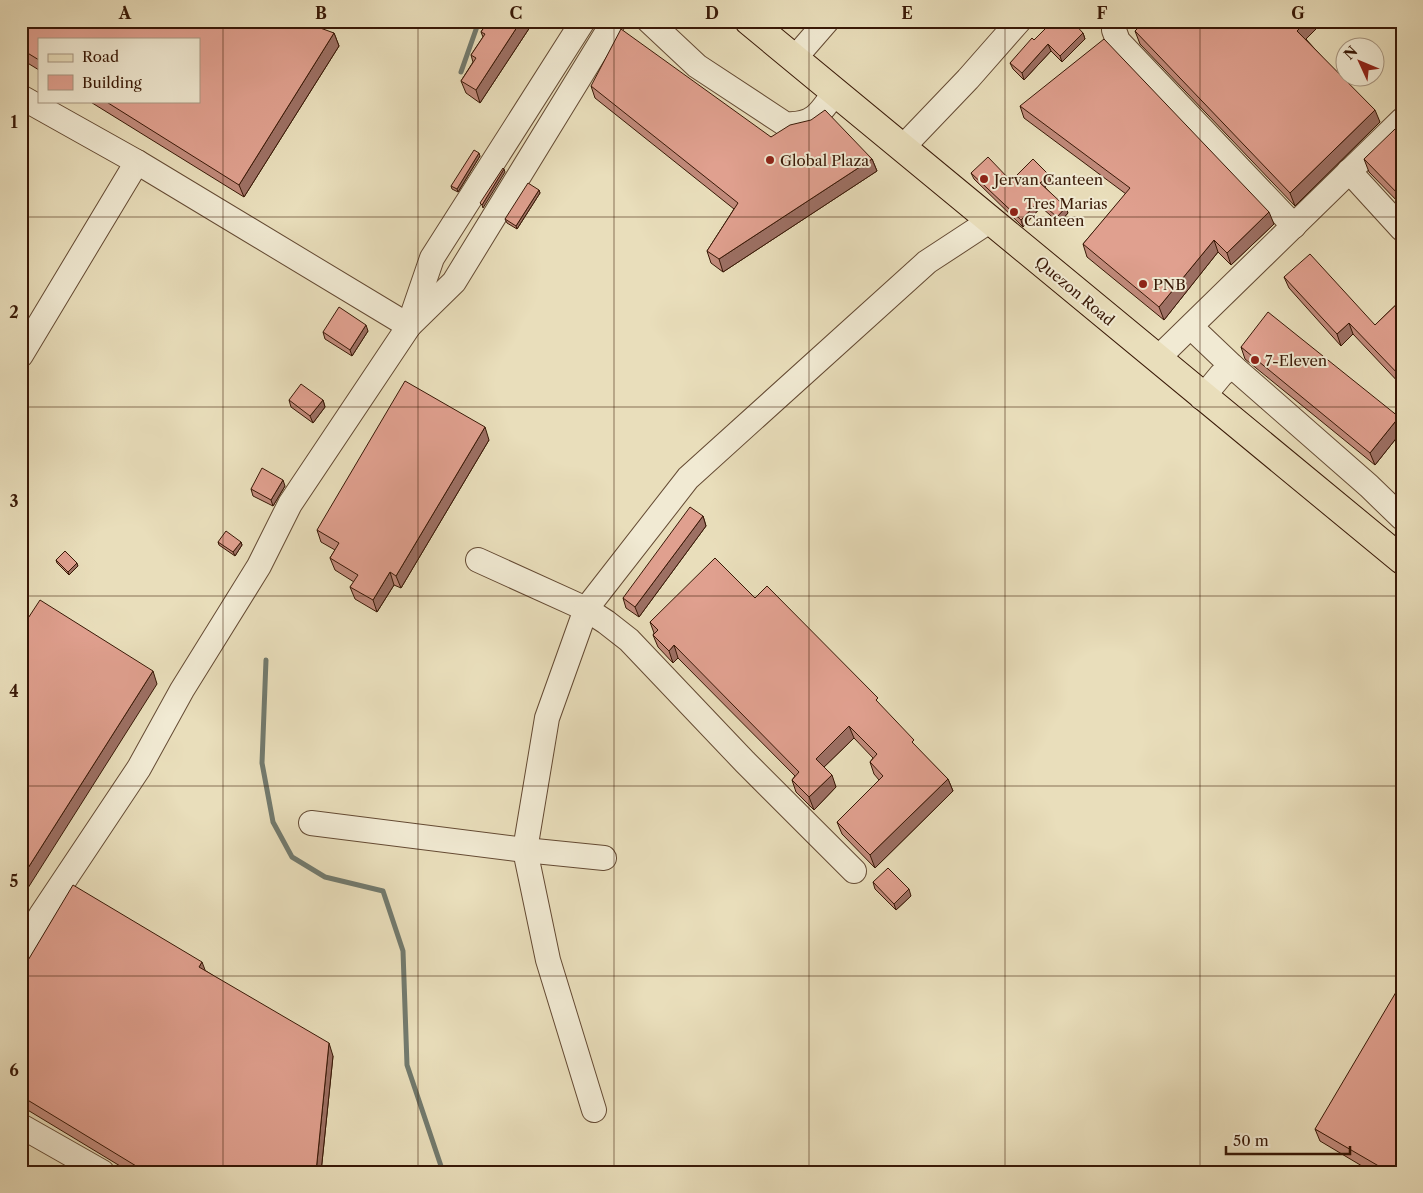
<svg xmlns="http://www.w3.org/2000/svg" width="1423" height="1193" font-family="'Libre Caslon Text',serif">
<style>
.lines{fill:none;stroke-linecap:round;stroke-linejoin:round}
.stream{stroke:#727a6e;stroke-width:5}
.minor-casing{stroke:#644a33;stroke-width:26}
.major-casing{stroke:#381806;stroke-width:30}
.minor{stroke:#f1ead3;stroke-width:24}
.major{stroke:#e9debb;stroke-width:28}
.wall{fill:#c18a7b;stroke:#381806}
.shaded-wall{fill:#9d7064;stroke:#381806}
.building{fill:#e0a08f;stroke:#381806}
.grid{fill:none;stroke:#381806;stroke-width:1;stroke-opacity:0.55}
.poi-dot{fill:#8f2418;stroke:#f1ead3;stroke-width:2}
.labels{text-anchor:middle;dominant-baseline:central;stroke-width:4;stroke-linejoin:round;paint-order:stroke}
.poi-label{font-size:15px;fill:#381806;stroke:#f1ead3;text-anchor:start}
.street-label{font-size:15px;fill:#381806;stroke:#f1ead3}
.neatline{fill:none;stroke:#381806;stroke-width:2}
.grid-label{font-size:16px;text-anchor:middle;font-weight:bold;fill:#381806}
</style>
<rect width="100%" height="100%" fill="#e9debb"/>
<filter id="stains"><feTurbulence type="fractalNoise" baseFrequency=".004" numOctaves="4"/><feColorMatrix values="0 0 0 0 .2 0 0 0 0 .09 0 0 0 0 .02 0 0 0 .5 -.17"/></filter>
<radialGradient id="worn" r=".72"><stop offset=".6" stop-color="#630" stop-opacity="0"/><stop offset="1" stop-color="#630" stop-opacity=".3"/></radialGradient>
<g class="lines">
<g class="stream">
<path d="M461,72L479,21"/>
<path d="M266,660L262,763L273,822L292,857L325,877L383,891L403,951L407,1065L443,1172"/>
</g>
<defs>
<g id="minor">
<path d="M649,21L697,66L785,124C812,126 820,114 834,93"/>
<path d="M1116,21L1114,30L1118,41L1294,226"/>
<path d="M794,59L827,21"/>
<path d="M21,97L137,162L409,326"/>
<path d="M902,148L968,79L1019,21"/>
<path d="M1349,171L1402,229"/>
<path d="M410,322L432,258L583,21"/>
<path d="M1191,327L1232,366"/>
<path d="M21,355L137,162"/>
<path d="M1157,359L1402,120"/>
<path d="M1202,398L1221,375L1232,366L1369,486L1402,518"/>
<path d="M478,560L586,609L606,622L629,640L745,762L854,871"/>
<path d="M311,823L525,850L604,858"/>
<path d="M21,950L41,915L139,768L182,690L259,566L290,504L409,326L454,282L614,21"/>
<path d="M594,1110L548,960L525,850L547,718L586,609L688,478L927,262L991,220"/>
<path d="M21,1126L102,1172"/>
</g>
<path id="major" d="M749,21L1402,560"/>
</defs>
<use href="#minor" class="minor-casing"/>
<use href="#major" class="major-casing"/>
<use href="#minor" class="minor"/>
<use href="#major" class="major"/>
</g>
<g class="wall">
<path d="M21,21L334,33L339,46L244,197L89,101H199L39,39V70L21,59Z"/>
<path d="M488,21H534L480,103L466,93L461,81L473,62L471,55L483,37L481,32Z"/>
<path d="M1145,21H1324L1306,39L1380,122L1295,206L1140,44L1135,31Z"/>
<path d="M1083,33L1085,39L1062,62L1051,51L1024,80L1013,69L1010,63L1034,40Z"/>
<path d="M591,86L771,137L872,159L877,171L723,272L711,263L707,251L734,209L595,98Z"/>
<path d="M1020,106L1274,224L1231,265L1218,252L1164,320L1087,257L1083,244L1126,194L1024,118Z"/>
<path d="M1402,126V206L1369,172L1364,159Z"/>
<path d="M480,156L458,192L452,189L451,186Z"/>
<path d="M971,173L1011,181H1051L1045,187L1068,213L1059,223L1041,207L1023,227L974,179Z"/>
<path d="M539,190L540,193L517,229L507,223L505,219Z"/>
<path d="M1284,277L1375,325L1402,299V386L1353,334L1341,346L1289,288Z"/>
<path d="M368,331L352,356L325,339L323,332Z"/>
<path d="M1241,347L1399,417L1402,424V431L1375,465L1245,359Z"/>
<path d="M289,400H323L325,407L313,423L291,407Z"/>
<path d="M489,440L401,588L394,585L377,612L355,599L350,587L354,582L335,570L330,558L335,550L321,542L317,530Z"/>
<path d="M1402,479V499L1400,496L1396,487Z"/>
<path d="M285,486L273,506L253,496L251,489Z"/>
<path d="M703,516L706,526L639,617L626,608L623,598Z"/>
<path d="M218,542H241L242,545L235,556L219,545Z"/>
<path d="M56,560L78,566L69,575L57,563Z"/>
<path d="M755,598L880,705L916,747L948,779L953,791L875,868L842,834L837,822L879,780L874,774L870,762L873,758L854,738L824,767L836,787L814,810L796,792L792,780L795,776L678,658L673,663L658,647L653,635L654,633L650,622Z"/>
<path d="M873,882L911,896L896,910L875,889Z"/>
<path d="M206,971L333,1056L321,1172H130L21,1106V972Z"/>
<path d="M1315,1129L1402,1172H1372L1320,1141Z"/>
</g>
<g class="shaded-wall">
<path d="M521,21H534L480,103L476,90Z"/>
<path d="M1307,21H1324L1302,43L1297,31Z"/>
<path d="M334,33L339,46L244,197L239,185Z"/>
<path d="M1083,33L1085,39L1062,62L1060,56Z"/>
<path d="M1048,44L1051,51L1024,80L1022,73Z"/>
<path d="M1375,110L1380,122L1295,206L1290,193Z"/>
<path d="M479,153L480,156L458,192L457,189Z"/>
<path d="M872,159L877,171L723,272L719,259Z"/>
<path d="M504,169L505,172L483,208L482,205Z"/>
<path d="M1049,175L1051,181L1042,189L1040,183Z"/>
<path d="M539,190L540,193L517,229L516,226Z"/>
<path d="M1039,201L1041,207L1023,227L1021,220Z"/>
<path d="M1066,207L1068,213L1059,223L1057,217Z"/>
<path d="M1269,212L1274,224L1231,265L1227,253Z"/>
<path d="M1214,240L1218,252L1164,320L1159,307Z"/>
<path d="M1349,323L1353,334L1341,346L1337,334Z"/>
<path d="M366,325L368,331L352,356L350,350Z"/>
<path d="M323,400L325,407L313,423L310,416Z"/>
<path d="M1399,417L1402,424V431L1375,465L1370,453Z"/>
<path d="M485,427L489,440L401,588L396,576Z"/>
<path d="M283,480L285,486L273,506L271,500Z"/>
<path d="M703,516L706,526L639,617L635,607Z"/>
<path d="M241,542L242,545L235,556L233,552Z"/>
<path d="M77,563L78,566L69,575L68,572Z"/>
<path d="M390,572L394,585L377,612L373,600Z"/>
<path d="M674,645L678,658L673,663L669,651Z"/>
<path d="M153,671L157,684L21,899V879Z"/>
<path d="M849,726L854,738L820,771L816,759Z"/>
<path d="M832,775L836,787L814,810L809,797Z"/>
<path d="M948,779L953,791L875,868L870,855Z"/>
<path d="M909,889L911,896L896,910L894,904Z"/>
<path d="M202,962L207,975L199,967Z"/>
<path d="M329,1043L333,1056L321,1172H316Z"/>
</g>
<g class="building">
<path d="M21,21H301L334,33L239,185L105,101H199V39H39V60L21,49Z"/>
<path d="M488,21H521L476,90L461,81L476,58L471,55L485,34L481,32Z"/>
<path d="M1053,21H1072L1083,33L1060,56L1048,44L1022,73L1010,63L1032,38L1034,40Z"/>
<path d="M1145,21H1307L1297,31L1375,110L1290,193L1135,31Z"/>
<path d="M621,29L771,137L790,125L811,120L825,110L872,159L719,259L707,251L738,203L591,86Z"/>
<path d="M1104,39L1269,212L1227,253L1214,240L1159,307L1083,244L1130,188L1020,106Z"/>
<path d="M1402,126V198L1364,159L1395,129L1397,131Z"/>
<path d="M474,150L479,153L457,189L451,186Z"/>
<path d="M988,157L1011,181L1033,159L1049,175L1040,183L1066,207L1057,217L1039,201L1021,220L971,173Z"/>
<path d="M503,168L504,169L482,205L480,203Z"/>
<path d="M528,183L539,190L516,226L505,219Z"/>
<path d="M1310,254L1375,325L1402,299V378L1349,323L1337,334L1284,277Z"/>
<path d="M339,307L366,325L350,350L323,332Z"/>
<path d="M1268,312L1399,417L1370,453L1241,347Z"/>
<path d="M405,381L485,427L396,576L390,572L373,600L350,587L358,575L330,558L339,543L317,530Z"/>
<path d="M301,384L323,400L310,416L289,400Z"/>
<path d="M262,468L283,480L271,500L251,489Z"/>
<path d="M1402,479V492L1396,487Z"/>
<path d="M690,507L703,516L635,607L623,598Z"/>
<path d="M226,531L241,542L233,552L218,542Z"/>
<path d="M65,551L77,563L68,572L56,560Z"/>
<path d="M715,558L755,598L767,586L878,698L876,700L914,740L912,742L948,779L870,855L837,822L883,776L870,762L877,754L849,726L816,759L832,775L809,797L792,780L799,772L674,645L669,651L653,635L658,630L650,622Z"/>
<path d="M40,600L153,671L21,879V629Z"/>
<path d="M888,868L909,889L894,904L873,882Z"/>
<path d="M73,885L202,962L199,967L329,1043L316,1172H146L21,1096V972Z"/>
<path d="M1402,982V1172H1389L1315,1129Z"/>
</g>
<path class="grid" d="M223,21V1172M418,21V1172M614,21V1172M809,21V1172M1005,21V1172M1200,21V1172M21,217H1402M21,407H1402M21,596H1402M21,786H1402M21,976H1402"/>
<g class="poi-dot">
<circle cx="770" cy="160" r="5"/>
<circle cx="984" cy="179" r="5"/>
<circle cx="1014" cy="212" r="5"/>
<circle cx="1143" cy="284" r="5"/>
<circle cx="1255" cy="360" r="5"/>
</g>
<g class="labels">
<g class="poi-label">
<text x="780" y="160">Global Plaza</text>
<text x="994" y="179">Jervan Canteen</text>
<text x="1024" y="203">Tres Marias<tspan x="1024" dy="17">Canteen</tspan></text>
<text x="1153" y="284">PNB</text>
<text x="1265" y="360">7-Eleven</text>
</g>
<g class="street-label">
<text transform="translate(1075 291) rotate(40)">Quezon Road</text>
</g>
</g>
<rect width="1423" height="1193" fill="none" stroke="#e9debb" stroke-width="55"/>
<rect x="38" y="38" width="162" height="65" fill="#f1ead3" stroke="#a79681"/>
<rect x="48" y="54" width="25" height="8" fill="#e9debb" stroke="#a79681"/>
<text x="82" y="62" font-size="15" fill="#381806">Road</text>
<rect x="48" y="75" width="25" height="15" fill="#e0a08f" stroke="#a79681"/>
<text x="82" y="88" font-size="15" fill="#381806">Building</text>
<g transform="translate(1360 62) rotate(314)"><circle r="24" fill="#f1ead3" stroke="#a79681"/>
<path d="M0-4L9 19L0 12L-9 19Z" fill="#8f2418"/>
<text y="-8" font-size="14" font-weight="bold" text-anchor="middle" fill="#381806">N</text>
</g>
<path d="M1226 1146v8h124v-8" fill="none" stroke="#381806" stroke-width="2.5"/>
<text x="1233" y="1146" font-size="15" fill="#381806" stroke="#f1ead3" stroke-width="4" paint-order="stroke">50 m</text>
<rect x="28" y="28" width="1368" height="1138" class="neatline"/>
<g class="grid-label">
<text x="125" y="19">A</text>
<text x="321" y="19">B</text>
<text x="516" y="19">C</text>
<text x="712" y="19">D</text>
<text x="907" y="19">E</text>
<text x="1102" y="19">F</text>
<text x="1298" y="19">G</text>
<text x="14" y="128">1</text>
<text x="14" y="318">2</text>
<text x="14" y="507">3</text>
<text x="14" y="697">4</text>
<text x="14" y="887">5</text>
<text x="14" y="1076">6</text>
</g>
<rect width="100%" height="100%" filter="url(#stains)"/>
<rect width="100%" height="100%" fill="url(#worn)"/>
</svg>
